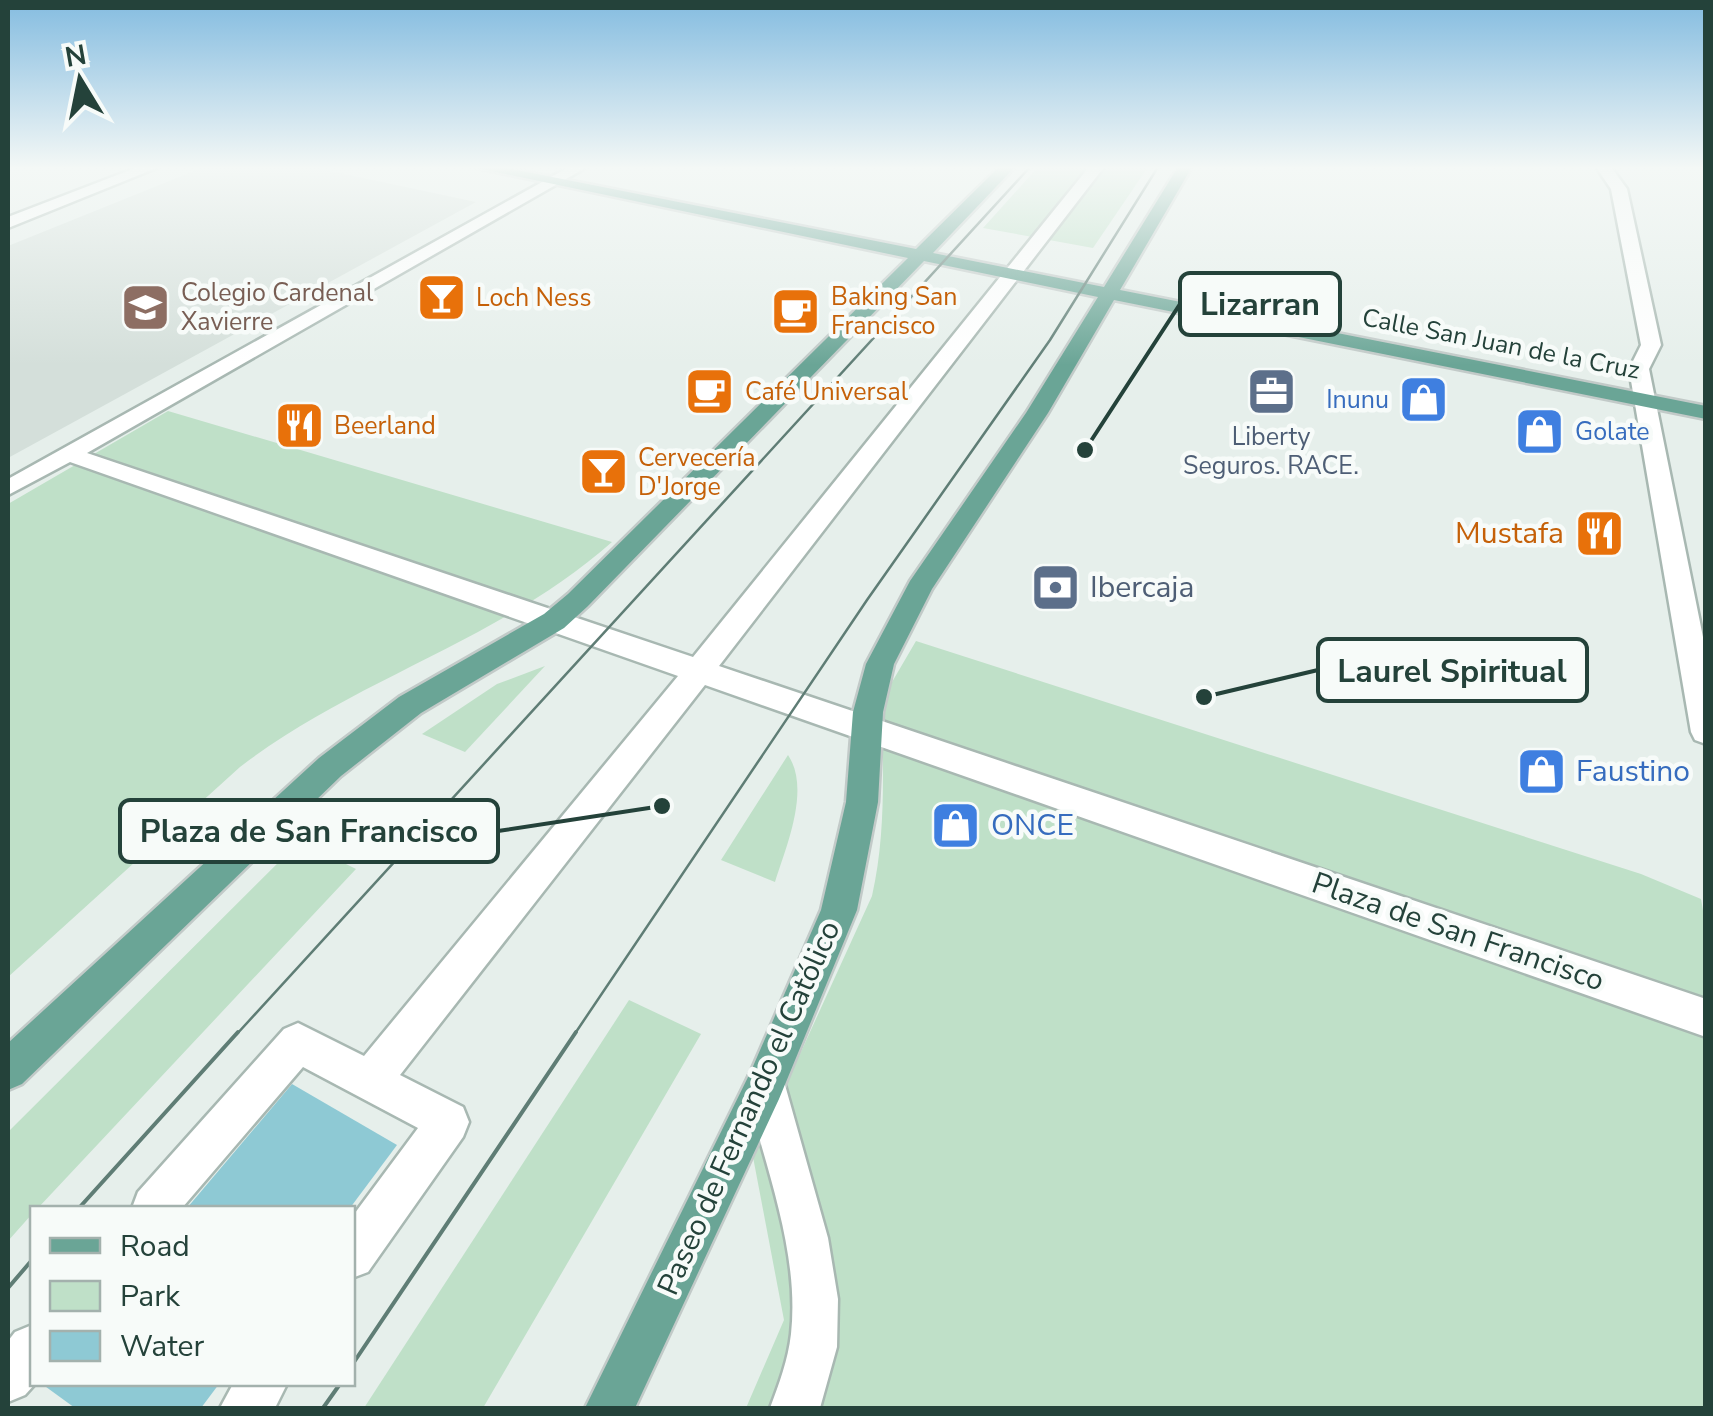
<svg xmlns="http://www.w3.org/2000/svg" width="1713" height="1416" font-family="'Nunito Sans',sans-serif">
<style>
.built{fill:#d4dfda}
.green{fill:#bfe0c8}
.water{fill:#8ec9d4}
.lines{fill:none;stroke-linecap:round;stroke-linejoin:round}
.minor-casing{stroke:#a8b8b2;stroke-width:5}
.major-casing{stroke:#c2cac8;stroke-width:5}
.minor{fill:#fff;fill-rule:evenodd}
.major{fill:#6aa596;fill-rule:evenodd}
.tram-far1{stroke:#5f7d75;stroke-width:2.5}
.tram{stroke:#5f7d75;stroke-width:4}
.labels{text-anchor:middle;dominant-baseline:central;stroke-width:9;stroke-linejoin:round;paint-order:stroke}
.far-education-label{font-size:25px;fill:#785e54;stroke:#f7fbf9;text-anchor:start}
.far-food-label{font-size:25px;fill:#c56008;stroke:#f7fbf9;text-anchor:start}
.far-street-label{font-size:25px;fill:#24423a;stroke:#f7fbf9}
.far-shop-label{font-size:25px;fill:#366cbe;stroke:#f7fbf9;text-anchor:end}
.far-service-label{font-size:25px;fill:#4e5e75;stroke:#f7fbf9}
.food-label{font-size:30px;fill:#c56008;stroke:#f7fbf9;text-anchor:end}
.service-label{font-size:30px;fill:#4e5e75;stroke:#f7fbf9;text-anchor:start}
.shop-label{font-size:30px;fill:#366cbe;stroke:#f7fbf9;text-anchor:start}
.street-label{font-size:30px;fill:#24423a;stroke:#f7fbf9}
.leader{fill:none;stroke:#24423a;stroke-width:4}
.callout-dot{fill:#24423a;stroke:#f7fbf9;stroke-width:4}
.callout{fill:#f7fbf9;stroke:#24423a;stroke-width:4}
.callout-label{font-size:32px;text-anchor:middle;font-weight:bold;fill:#24423a}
</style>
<rect width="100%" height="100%" fill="#e6efeb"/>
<path class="built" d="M204,167H311L476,202L8,458V246Z"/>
<g class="green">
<path d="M1038,167H1148L1093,248L983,228Z"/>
<path d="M168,411L612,542C500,641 356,678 240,767L8,977V504Z"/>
<path d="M916,641L1641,874L1701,899L1706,928L1705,1408H746L784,1320L753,1157L872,896C886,834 883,773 882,710L885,694Z"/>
<path d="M545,666L465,752L422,734L497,684Z"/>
<path d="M788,755C811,789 786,847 775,882L721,860Z"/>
<path d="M300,841L356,869L38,1208H32V1214L8,1241V1132Z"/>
<path d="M629,1000L701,1034L483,1408H364Z"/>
</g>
<g class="water">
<path d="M292,1084L397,1145L350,1208H187Z"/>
<path d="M42,1384H219L201,1408H75Z"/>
</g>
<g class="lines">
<defs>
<g id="minor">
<path d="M138,167H159L8,228V217Z"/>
<path d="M569,167H587L87,453L693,657L1089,167H1104L719,666L1706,999V1037L705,685L400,1075L463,1107L469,1122L463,1137L368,1272L352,1278V1217L418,1128L303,1067L182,1208H132L138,1192L284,1029L298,1023L364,1056L678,676L70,462L8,495V479Z"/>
<path d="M1596,167H1611L1627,189L1661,345L1649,369L1706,652V744L1695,740L1691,732L1629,369L1641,345L1611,189Z"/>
<path d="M765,1065L779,1071L785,1085L828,1238L838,1299L837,1347L820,1408H770C779,1384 788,1360 791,1334C800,1251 764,1164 745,1085L751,1071Z"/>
<path d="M32,1325L35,1384L25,1395L8,1402V1341L15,1332Z"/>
<path d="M233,1384H287L275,1408H220Z"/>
</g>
<path id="major" d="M472,167H502L916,249L999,167H1015L933,253L1104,287L1178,167H1192L1120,290L1706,406V419L1114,300L1048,413L932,589L894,664L883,712L878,802L857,910L779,1099L635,1408H585L751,1071L821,910L846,802L853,712L866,664L910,581L1026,413L1098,297L924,261L588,606L564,628L421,713L341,776L22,1084L8,1090V1043L319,758L399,697L544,614L568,594L908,258Z"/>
</defs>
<use href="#minor" class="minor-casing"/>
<use href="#major" class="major-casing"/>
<use href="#minor" class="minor"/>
<use href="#major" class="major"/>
<g class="tram-far1">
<path d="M236,1035L1030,167"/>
<path d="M574,1035L867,600L1050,340L1158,167"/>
</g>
<g class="tram">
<path d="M79,1208L238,1032"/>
<path d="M8,1288L32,1260"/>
<path d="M352,1365L576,1032"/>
<path d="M323,1408L340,1384"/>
</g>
</g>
<linearGradient id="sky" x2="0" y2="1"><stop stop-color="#84bce0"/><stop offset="0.46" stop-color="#f4f8f6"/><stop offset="1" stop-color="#f4f8f6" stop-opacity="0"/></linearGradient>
<rect width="1713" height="365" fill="url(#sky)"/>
<defs>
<symbol id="bar-square" viewBox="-11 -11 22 22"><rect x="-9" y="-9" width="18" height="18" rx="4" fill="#e8710a" stroke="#f7fbf9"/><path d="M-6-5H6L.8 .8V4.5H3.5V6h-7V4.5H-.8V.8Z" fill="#fff"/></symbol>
<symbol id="school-square" viewBox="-11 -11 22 22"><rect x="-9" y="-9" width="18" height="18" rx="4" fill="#8d6e63" stroke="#f7fbf9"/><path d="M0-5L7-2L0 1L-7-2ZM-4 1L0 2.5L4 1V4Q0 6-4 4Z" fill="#fff"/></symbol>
<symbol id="cafe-square" viewBox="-11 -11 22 22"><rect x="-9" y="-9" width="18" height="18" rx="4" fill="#e8710a" stroke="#f7fbf9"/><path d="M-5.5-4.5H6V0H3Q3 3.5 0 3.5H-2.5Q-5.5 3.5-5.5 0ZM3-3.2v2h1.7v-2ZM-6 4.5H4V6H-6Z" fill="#fff"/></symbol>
<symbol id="office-square" viewBox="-11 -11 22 22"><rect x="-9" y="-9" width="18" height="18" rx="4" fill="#5c6f8a" stroke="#f7fbf9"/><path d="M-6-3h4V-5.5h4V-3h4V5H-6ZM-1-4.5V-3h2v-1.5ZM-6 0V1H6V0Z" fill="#fff"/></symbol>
<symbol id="shop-square" viewBox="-11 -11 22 22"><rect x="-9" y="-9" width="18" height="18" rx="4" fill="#3f7fe0" stroke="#f7fbf9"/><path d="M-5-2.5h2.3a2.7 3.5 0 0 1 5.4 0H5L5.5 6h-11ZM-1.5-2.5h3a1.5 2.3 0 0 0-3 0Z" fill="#fff"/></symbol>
<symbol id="restaurant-square" viewBox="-11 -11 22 22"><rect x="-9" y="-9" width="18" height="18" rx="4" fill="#e8710a" stroke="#f7fbf9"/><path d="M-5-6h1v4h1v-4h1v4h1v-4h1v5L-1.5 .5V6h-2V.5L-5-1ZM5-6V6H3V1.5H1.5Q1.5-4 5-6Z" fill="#fff"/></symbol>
<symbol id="bank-square" viewBox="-11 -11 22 22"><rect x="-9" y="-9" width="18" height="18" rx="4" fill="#5c6f8a" stroke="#f7fbf9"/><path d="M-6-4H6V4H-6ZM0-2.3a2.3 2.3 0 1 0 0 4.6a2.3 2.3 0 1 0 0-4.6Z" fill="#fff"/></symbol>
</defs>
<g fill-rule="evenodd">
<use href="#bar-square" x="414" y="270" width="55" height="55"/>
<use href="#school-square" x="118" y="280" width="55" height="55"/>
<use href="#cafe-square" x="768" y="284" width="55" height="55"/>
<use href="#office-square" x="1244" y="364" width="55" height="55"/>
<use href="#cafe-square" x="682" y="364" width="55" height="55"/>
<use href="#shop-square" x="1396" y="372" width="55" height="55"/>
<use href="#restaurant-square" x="272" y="398" width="55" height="55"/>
<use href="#shop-square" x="1512" y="404" width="55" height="55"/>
<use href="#bar-square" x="576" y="444" width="55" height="55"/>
<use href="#restaurant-square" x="1572" y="506" width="55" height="55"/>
<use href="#bank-square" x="1028" y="560" width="55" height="55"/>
<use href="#shop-square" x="1514" y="744" width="55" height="55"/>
<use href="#shop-square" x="928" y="798" width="55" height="55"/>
</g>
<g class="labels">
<g class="far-education-label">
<text x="181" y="293">Colegio Cardenal<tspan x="181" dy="29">Xavierre</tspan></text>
</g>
<g class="far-food-label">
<text x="831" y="297">Baking San<tspan x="831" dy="29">Francisco</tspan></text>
<text x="476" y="298">Loch Ness</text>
<text x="745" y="392">Café Universal</text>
<text x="334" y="426">Beerland</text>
<text x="638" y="458">Cervecería<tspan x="638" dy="29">D'Jorge</tspan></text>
</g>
<g class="far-street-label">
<text transform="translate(1501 344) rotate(11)">Calle San Juan de la Cruz</text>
</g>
<g class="far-shop-label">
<text x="1389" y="400">Inunu</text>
<text x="1575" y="432" text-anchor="start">Golate</text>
</g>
<g class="far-service-label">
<text x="1271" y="437">Liberty<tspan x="1271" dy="29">Seguros. RACE.</tspan></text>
</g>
<g class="food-label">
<text x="1564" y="533">Mustafa</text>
</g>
<g class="service-label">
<text x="1090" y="587">Ibercaja</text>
</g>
<g class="shop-label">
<text x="1576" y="771">Faustino</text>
<text x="991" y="825">ONCE</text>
</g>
<g class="street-label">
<text transform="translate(1458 932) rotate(19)">Plaza de San Francisco</text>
<text transform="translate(749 1108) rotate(-66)">Paseo de Fernando el Católico</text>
</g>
</g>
<path class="leader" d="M1085 450L1180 304M1204 697L1318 670M662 806L498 831"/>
<g class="callout-dot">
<circle cx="1085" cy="450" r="10"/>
<circle cx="1204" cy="697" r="10"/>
<circle cx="662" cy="806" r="10"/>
</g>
<g class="callout">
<rect x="1180" y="273" width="160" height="62" rx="10"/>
<rect x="1318" y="639" width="269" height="62" rx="10"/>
<rect x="120" y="800" width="378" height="62" rx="10"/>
</g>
<g class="callout-label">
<text x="1260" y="315">Lizarran</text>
<text x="1452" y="682">Laurel Spiritual</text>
<text x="309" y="842">Plaza de San Francisco</text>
</g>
<rect width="1713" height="1416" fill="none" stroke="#24423a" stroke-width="20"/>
<rect x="30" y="1206" width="325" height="180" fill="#f7fbf9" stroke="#a3b1ad" stroke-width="2.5"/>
<rect x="50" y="1238" width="50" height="15" fill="#6aa596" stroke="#a3b1ad" stroke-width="2.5"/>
<text x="120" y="1256" font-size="30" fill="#24423a">Road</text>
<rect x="50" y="1281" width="50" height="30" fill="#bfe0c8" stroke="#a3b1ad" stroke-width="2.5"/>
<text x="120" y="1306" font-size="30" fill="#24423a">Park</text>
<rect x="50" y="1331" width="50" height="30" fill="#8ec9d4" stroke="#a3b1ad" stroke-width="2.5"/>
<text x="120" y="1356" font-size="30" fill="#24423a">Water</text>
<g transform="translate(80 80) rotate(350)" stroke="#f7fbf9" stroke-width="8" paint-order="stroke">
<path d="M0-8L18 38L0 25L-18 38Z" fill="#24423a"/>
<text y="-15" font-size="28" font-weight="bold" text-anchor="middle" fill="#24423a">N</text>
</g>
</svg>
